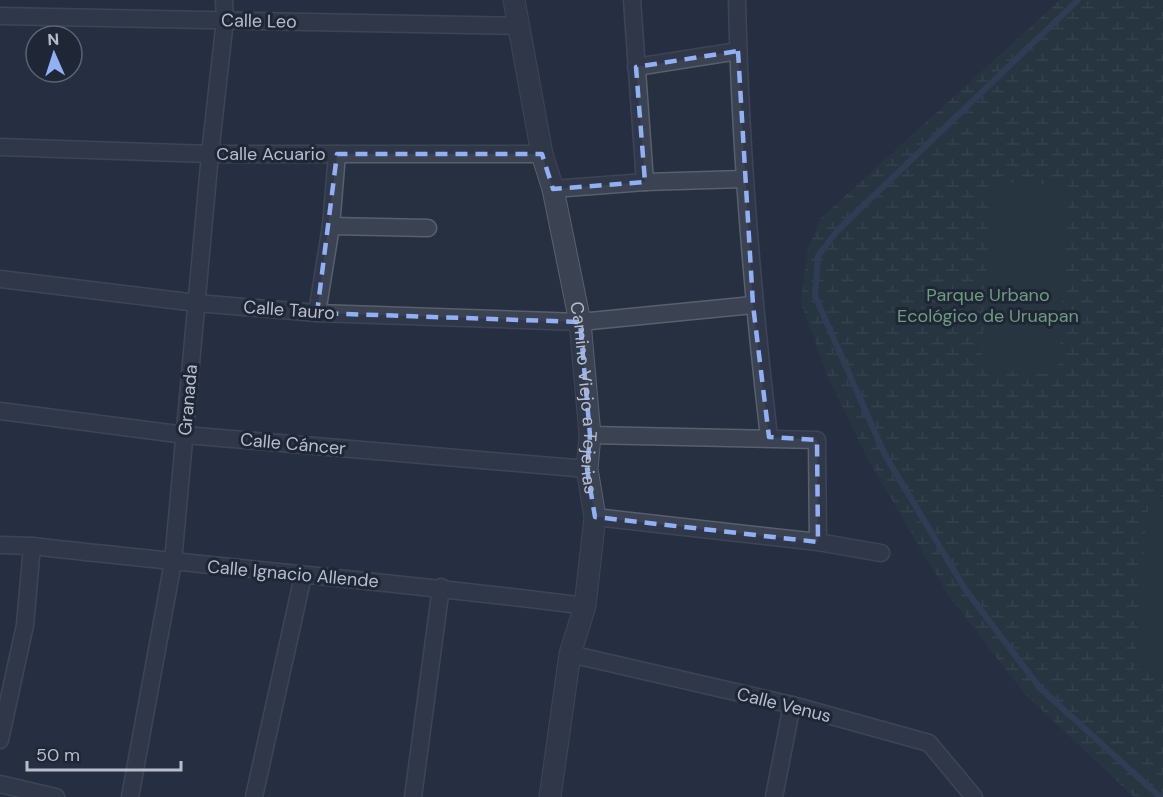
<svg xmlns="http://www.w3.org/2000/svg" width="1163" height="797" font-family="'DM Sans',sans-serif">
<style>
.wetland{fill:url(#wetland-marsh)}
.pitch{fill:#293d42}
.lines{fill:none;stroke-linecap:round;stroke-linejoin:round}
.stream{stroke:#3d4c69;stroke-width:6}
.minor-casing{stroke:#58606e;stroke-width:19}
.tertiary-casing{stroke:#58606e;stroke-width:23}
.minor{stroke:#3b4251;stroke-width:16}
.tertiary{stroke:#3b4251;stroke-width:21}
.marked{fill:none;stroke:#91b0f6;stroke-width:4.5;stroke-dasharray:12 8;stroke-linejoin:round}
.labels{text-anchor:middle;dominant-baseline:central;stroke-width:6;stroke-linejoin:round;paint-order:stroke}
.street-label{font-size:18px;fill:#b7bdcb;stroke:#1f2736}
.park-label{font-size:18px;fill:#6f9b7d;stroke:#1f2736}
</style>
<defs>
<pattern id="wetland-marsh" width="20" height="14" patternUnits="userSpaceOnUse" patternTransform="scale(1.5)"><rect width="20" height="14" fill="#293d42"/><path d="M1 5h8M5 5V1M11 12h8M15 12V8" fill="none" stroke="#46575c"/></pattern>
</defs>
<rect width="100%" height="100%" fill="#273041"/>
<path class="wetland" d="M1060,0H1163V797H1134L1024,693L947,593L870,463L828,377L801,303L807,252L820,219Z"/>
<g class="pitch">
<path d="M992,182L1069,186L1058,374L981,369Z"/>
<path d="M1149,496L1163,497V671L1134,669Z"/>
</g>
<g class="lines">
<path class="stream" d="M1078,0L837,231L818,256L815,296L885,455L965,589L1040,688L1160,797"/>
<defs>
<g id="minor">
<path d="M632,0L645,182"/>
<path d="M737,0C740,147 752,291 769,437"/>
<path d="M0,16L517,26"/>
<path d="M636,67L738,51"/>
<path d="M0,147L210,154H542"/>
<path d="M553,189L645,182L743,179"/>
<path d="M331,226L428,228"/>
<path d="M0,279L197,303L317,313L580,322L753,305"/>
<path d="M317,313L331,226L337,154"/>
<path d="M0,411L185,435L587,469"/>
<path d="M590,435L817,440L818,542"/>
<path d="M595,517L818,542L881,553"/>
<path d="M0,545L32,546C216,567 401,582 585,606"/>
<path d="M570,654L792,705L929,743L974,797"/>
<path d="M0,740L25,625L32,546"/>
<path d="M0,784L56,797"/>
<path d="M130,797L173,562L210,154L225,20L224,0"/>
<path d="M254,797L303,576"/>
<path d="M413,797L441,587"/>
<path d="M774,797L792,705"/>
</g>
<g id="tertiary">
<path id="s1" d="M514,0L542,154L553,189L580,322L590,435L587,469L595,517L585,606L570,654L550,797"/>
</g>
</defs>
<use href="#minor" class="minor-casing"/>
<use href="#tertiary" class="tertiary-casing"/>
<use href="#minor" class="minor"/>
<use href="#tertiary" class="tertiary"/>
</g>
<path d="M0 0H1163V797H0ZM738,51L753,305L769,437L817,440L818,542L595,517L587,469L590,435L580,322L317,313L337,154H542L553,189L645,182L636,67Z" fill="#273041" fill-opacity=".55" fill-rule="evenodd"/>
<path class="marked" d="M738,51L753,305L769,437L817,440L818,542L595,517L587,469L590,435L580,322L317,313L337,154H542L553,189L645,182L636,67Z"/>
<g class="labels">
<g class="street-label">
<text transform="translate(259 21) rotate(1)">Calle Leo</text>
<text x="271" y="154">Calle Acuario</text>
<text transform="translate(289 310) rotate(4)">Calle Tauro</text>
<text stroke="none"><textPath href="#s1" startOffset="405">Camino Viejo a Tejerias</textPath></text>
<text transform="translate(188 400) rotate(-85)">Granada</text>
<text transform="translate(293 444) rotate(5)">Calle Cáncer</text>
<text transform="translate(293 574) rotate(5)">Calle Ignacio Allende</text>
<text transform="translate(784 705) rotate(14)">Calle Venus</text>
</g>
<g class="park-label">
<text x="988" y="295">Parque Urbano<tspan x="988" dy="21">Ecológico de Uruapan</tspan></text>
</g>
</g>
<g transform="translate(54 54) rotate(357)"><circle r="28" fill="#1f2736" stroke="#5c6372" stroke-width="1.5"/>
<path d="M0-4.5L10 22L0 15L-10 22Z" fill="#91b0f6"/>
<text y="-9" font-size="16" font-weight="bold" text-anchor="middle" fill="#b7bdcb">N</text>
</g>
<path d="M27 761v9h154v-9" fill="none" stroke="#b7bdcb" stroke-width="3"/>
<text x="36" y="761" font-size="18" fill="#b7bdcb" stroke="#1f2736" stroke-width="4.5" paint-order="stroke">50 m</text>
</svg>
